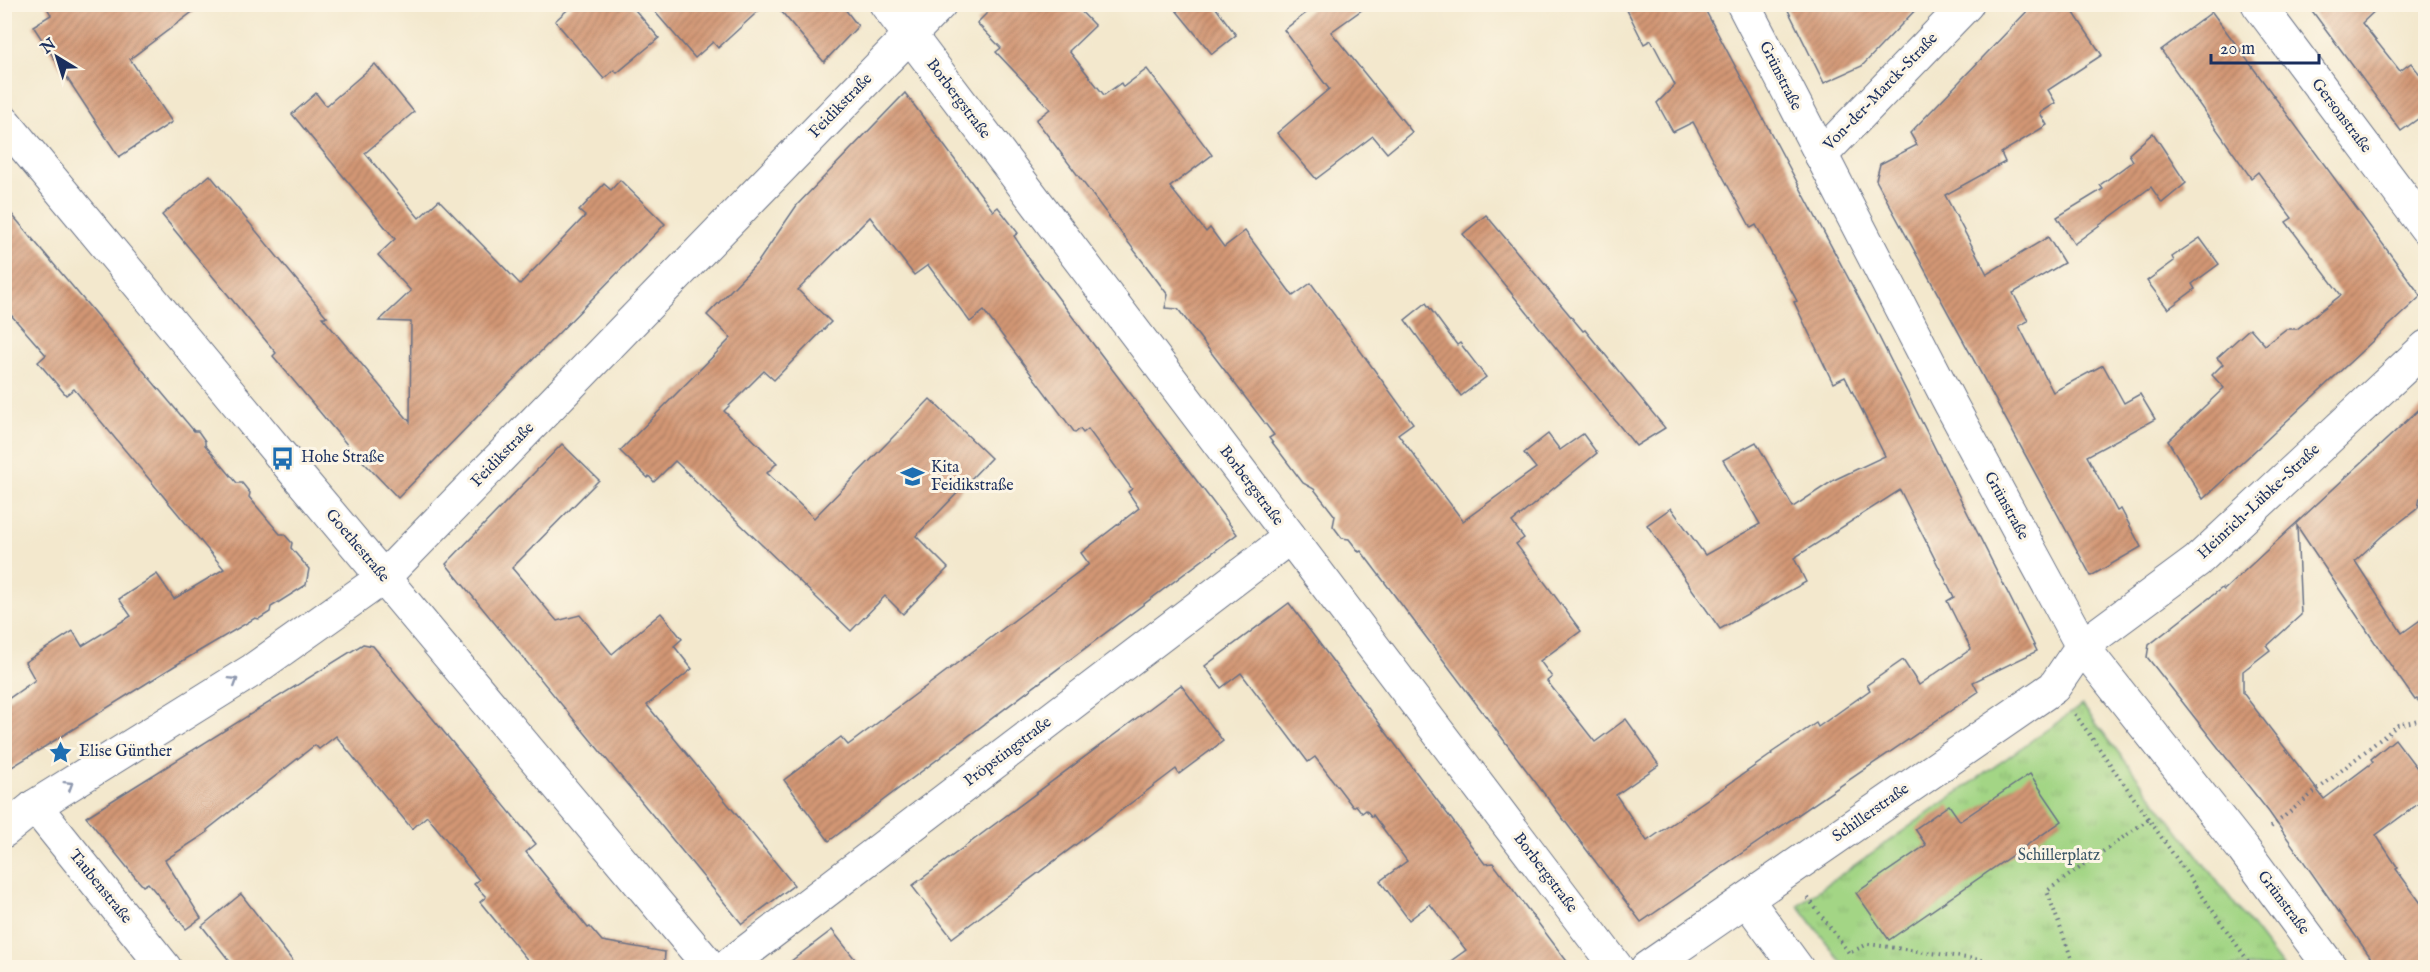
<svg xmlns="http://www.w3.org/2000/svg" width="2430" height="972" font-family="'IM FELL English',serif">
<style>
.park{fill:url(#park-tufts);stroke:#5f8272;stroke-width:1.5}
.building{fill:url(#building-hatch)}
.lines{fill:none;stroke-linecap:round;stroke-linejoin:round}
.minor-casing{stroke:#677085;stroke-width:35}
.major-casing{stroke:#677085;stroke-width:35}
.path{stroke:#677085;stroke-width:4;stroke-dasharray:1.5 4.5;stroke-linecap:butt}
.minor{stroke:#fff;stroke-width:33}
.major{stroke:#fff;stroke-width:33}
.oneway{stroke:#8d97ae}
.labels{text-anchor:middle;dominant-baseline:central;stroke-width:6;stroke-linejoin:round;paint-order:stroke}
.street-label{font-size:16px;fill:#1b2f5e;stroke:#fcf5e5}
.poi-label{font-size:16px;fill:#1b2f5e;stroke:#fcf5e5;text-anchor:start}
.park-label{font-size:16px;fill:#3d5868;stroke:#fcf5e5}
</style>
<defs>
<pattern id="park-tufts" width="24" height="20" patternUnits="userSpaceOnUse" patternTransform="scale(1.5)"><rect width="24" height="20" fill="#a3d585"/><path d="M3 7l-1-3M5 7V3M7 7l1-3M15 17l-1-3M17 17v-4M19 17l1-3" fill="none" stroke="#8cb775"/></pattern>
<pattern id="building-hatch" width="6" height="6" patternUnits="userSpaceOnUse" patternTransform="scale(1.5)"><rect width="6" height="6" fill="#d39774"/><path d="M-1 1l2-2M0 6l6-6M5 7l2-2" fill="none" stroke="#aa7c62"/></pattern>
</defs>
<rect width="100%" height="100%" fill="#fcf5e5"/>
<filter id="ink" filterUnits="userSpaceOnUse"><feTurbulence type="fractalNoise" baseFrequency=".0167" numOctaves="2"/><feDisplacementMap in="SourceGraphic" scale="12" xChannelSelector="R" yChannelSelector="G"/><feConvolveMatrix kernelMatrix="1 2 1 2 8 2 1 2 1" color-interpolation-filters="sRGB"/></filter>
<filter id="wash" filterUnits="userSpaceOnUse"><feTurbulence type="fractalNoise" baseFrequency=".008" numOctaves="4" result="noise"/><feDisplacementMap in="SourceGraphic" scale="24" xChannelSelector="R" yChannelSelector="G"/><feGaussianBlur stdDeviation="1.35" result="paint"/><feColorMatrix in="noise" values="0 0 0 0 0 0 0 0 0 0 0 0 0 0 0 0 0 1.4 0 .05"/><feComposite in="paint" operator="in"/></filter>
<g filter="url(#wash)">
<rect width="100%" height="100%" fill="#f3e8cd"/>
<path class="park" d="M2082,705L2283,967H1845L1798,905Z"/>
<g id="blocks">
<g class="building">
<path d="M45,4H203L130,59L172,122L119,157L33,26L51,15Z"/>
<path d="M574,4H630L659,38L617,73L614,70L604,79L555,21Z"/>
<path d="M648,4H766L718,48L713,42L695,58Z"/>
<path d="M775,4H841L858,26L824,62Z"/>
<path d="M996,4H1074L1095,26L1069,51L1104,95L1121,83L1123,87L1147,69L1212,155L1170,187L1206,232L1210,228L1224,247L1245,231L1293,296L1311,283L1413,423L1398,434L1463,521L1536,468L1524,453L1548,434L1560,450L1583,434L1597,453L1512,522L1524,538L1516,544L1581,631L1540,661L1552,677L1547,681L1595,742L1626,719L1659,765L1616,795L1647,841L1772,754L1771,753L1816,723L1818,727L1870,690L1867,685L1903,660L1919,685L1971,649L1947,601L1954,597L1900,490L1794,558L1806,582L1720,629L1647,525L1671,508L1705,555L1760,524L1723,460L1756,442L1793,507L1834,480L1885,456L1845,377L1833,383L1794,302L1797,301L1756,225L1751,228L1693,122L1673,132L1657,103L1675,85L1651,40L1644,44L1624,4H1702L1868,315L2037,651L1973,682L1978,692L1641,922L1361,551L1359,552L1349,539L1342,538L1333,526L1335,516L1314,489L1303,483L1269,438L1274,435L1178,309L1165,308L1168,295L1036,120L1050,109L996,52L1001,48L977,23Z"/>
<path d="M1171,4H1213L1236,35L1212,54Z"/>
<path d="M1318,4H1370L1331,32L1412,132L1387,153L1373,136L1316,179L1277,133L1329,89L1284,30Z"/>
<path d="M1785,4H1921L1862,66L1824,83Z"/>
<path d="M2034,4H2068L2102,55L2048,90L2056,103L2040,113L2047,125L2001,153L2005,162L1945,195L1987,274L2048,237L2064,263L2013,293L2028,321L2019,326L2053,392L2103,365L2124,403L2140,394L2155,419L2087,456L2117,511L2121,509L2141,547L2091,576L1876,180L1880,164L1917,145L1910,133Z"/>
<path d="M2307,4H2382L2362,23L2400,71L2411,63L2426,82V113L2401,131Z"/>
<path d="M2212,12L2421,296L2203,499L2168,441L2224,388L2212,375L2223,364L2217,358L2250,328L2265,345L2286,329H2297L2341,295L2286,222L2292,218L2258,172L2251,178L2161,50Z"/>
<path d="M375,64L414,112L365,153L419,218L439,200L520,284L585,216L579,211L604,184L611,190L620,180L665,224L398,498L349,447L273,356L276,353L162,215L210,175L327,317H322L410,422L411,322L379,321L411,291L378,255L395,239L292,114L316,93L326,106Z"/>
<path d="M905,93L993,211L998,207L1018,233L1014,236L1034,266L1237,534L829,841L784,780L841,737L848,745L1089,564L1081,553L1139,508L1128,492L1132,489L1088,429L1083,433L1080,429L1075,433L984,311L970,322L928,265L914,275L870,217L798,290L831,322L774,380L764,371L724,411L777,463L767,473L814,518L930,399L991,458L916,536L948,568L903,614L885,596L851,631L675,461L654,482L649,476L648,478L620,451L731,338L707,315L758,262L797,205Z"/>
<path d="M2153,133L2186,183L2162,203L2151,187L2074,244L2057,217L2103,189L2100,185L2133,161L2129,154Z"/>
<path d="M4,205L194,431H198L205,441V445L237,483H242L250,493L249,497L280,534H284L292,543L291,548L309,569L306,585L271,607L270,612L259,619L255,618L184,660L4,772V702L35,680L25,662L73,631L82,646L131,616L119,599L157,574L174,599L224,569L74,389L66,395L38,362L46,355L4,307Z"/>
<path d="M1486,215L1583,331L1585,330L1665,428L1636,446L1463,234Z"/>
<path d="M2200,238L2219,264L2192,284L2195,289L2168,309L2147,281L2174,261L2172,257Z"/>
<path d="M1426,303L1457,345L1460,343L1486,377L1461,396L1405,320Z"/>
<path d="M2426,403V494L2420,498L2418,508L2382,536L2355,561L2402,633L2426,616V711L2417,699L2415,700L2380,650L2297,526L2301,615L2267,646L2270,650L2243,671V693L2324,799L2373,762L2371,759L2395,739L2426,780V798L2376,835L2398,868L2396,869L2426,910V968H2378L2269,812L2147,657L2149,645L2222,588L2224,590Z"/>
<path d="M562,444L599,480L512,568L557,621L580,615L612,654L661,613L682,639L674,646L692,669L647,705L794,885L742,924L446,564Z"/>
<path d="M1289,603L1485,864L1493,863L1572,968H1441L1466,950L1430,904L1409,920L1380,881L1407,861L1373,815L1372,817L1366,810L1362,813L1356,805L1353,807L1315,757L1308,762L1241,673L1221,688L1205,666Z"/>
<path d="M363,644L373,646L536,844L526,852L588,928L590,927L602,941L665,952L664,968H534L480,902L486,897L474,884L479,880L427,816L412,829L336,736L319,749L315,745L207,830L208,832L165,860L201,918L186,929L148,883L143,886L135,877L86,817Z"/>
<path d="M1181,685L1223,741L1179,774L1176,769L952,938L912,886Z"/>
<path d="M2030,774L2062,821L1889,940L1856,893L1926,845L1915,829L1949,805L1960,821Z"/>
<path d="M241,894L298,968H235L202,926Z"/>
<path d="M832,930L862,968H782Z"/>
</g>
</g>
</g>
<g filter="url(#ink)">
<use href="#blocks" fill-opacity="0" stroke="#677085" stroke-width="1.5"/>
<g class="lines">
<defs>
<g id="minor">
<path d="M886,4L1617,968"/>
<path d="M1743,4L1950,403L2082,646L2243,849L2331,968"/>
<path d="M2258,4L2426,228"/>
<path d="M1821,155L1967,4"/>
<path d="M35,806L165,968"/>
<path d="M4,831L35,806L253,670L384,577L940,4"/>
<path d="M1747,900L1797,968"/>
<path d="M725,968L1290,537"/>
<path d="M1647,968L2054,687L2082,646L2197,561L2426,347"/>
</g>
<path id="major" d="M4,122L283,458L711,968"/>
</defs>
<use href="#minor" class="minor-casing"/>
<use href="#major" class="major-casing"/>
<g class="path">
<path d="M2075,714L2253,968"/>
<path d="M2271,827L2398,725L2426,718"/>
<path d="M1808,898L1849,953L1868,944L2038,968"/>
<path d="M2075,968L2047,891L2149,819"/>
</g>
<use href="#minor" class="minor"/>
<use href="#major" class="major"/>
</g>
<defs><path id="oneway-chevron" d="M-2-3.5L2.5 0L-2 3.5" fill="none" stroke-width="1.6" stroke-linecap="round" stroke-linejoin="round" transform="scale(1.5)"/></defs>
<g class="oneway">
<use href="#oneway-chevron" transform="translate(234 681) rotate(-32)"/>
<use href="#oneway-chevron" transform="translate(69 785) rotate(-32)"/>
</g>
</g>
<defs>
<symbol id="bus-bare" viewBox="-9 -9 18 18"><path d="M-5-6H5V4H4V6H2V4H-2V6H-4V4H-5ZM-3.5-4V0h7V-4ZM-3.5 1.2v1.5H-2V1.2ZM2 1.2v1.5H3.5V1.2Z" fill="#1f6fb2" stroke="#fcf5e5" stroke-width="2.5" paint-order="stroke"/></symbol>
<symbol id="school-bare" viewBox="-9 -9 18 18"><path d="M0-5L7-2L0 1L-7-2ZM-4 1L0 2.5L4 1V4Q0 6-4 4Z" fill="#1f6fb2" stroke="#fcf5e5" stroke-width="2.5" paint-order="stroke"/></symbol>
<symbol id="sight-bare" viewBox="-9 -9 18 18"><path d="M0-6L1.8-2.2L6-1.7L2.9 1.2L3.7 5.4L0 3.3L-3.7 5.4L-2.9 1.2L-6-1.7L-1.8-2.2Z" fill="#1f6fb2" stroke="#fcf5e5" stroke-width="2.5" paint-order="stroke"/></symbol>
</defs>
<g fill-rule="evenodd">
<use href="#bus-bare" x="266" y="442" width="33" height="33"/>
<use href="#school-bare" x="896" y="460" width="33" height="33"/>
<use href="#sight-bare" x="44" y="736" width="33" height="33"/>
</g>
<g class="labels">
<g class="street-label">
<text transform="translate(1780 76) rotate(63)">Grünstraße</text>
<text transform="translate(1881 92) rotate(-46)">Von-der-Marck-Straße</text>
<text transform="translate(958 99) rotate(53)">Borbergstraße</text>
<text transform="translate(841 106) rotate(-46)">Feidikstraße</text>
<text transform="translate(2341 116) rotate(53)">Gersonstraße</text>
<text transform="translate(503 455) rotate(-46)">Feidikstraße</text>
<text transform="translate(1251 486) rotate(53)">Borbergstraße</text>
<text transform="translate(2259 502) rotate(-43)">Heinrich-Lübke-Straße</text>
<text transform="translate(2006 506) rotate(61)">Grünstraße</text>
<text transform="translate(357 546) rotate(50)">Goethestraße</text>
<text transform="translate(1008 752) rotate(-37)">Pröpstingstraße</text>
<text transform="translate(1871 813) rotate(-35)">Schillerstraße</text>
<text transform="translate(1545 873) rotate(53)">Borbergstraße</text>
<text transform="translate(100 887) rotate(51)">Taubenstraße</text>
<text transform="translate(2283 903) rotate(53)">Grünstraße</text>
</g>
<g class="poi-label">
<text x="301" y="458">Hohe Straße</text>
<text x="931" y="468">Kita<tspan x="931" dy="18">Feidikstraße</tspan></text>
<text x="79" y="752">Elise Günther</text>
</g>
<g class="park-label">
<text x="2059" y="856">Schillerplatz</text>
</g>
</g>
<rect width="2430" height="972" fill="none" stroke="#fcf5e5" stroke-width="24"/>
<g transform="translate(57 57) rotate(322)" stroke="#fcf5e5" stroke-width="4.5" paint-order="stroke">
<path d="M0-4.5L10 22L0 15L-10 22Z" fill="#1b2f5e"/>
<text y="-9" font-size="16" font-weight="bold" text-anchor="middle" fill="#1b2f5e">N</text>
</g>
<path d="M2211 54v9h108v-9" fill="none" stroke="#1b2f5e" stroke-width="3"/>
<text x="2220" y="54" font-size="18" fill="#1b2f5e" stroke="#fcf5e5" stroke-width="4.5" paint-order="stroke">20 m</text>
</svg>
